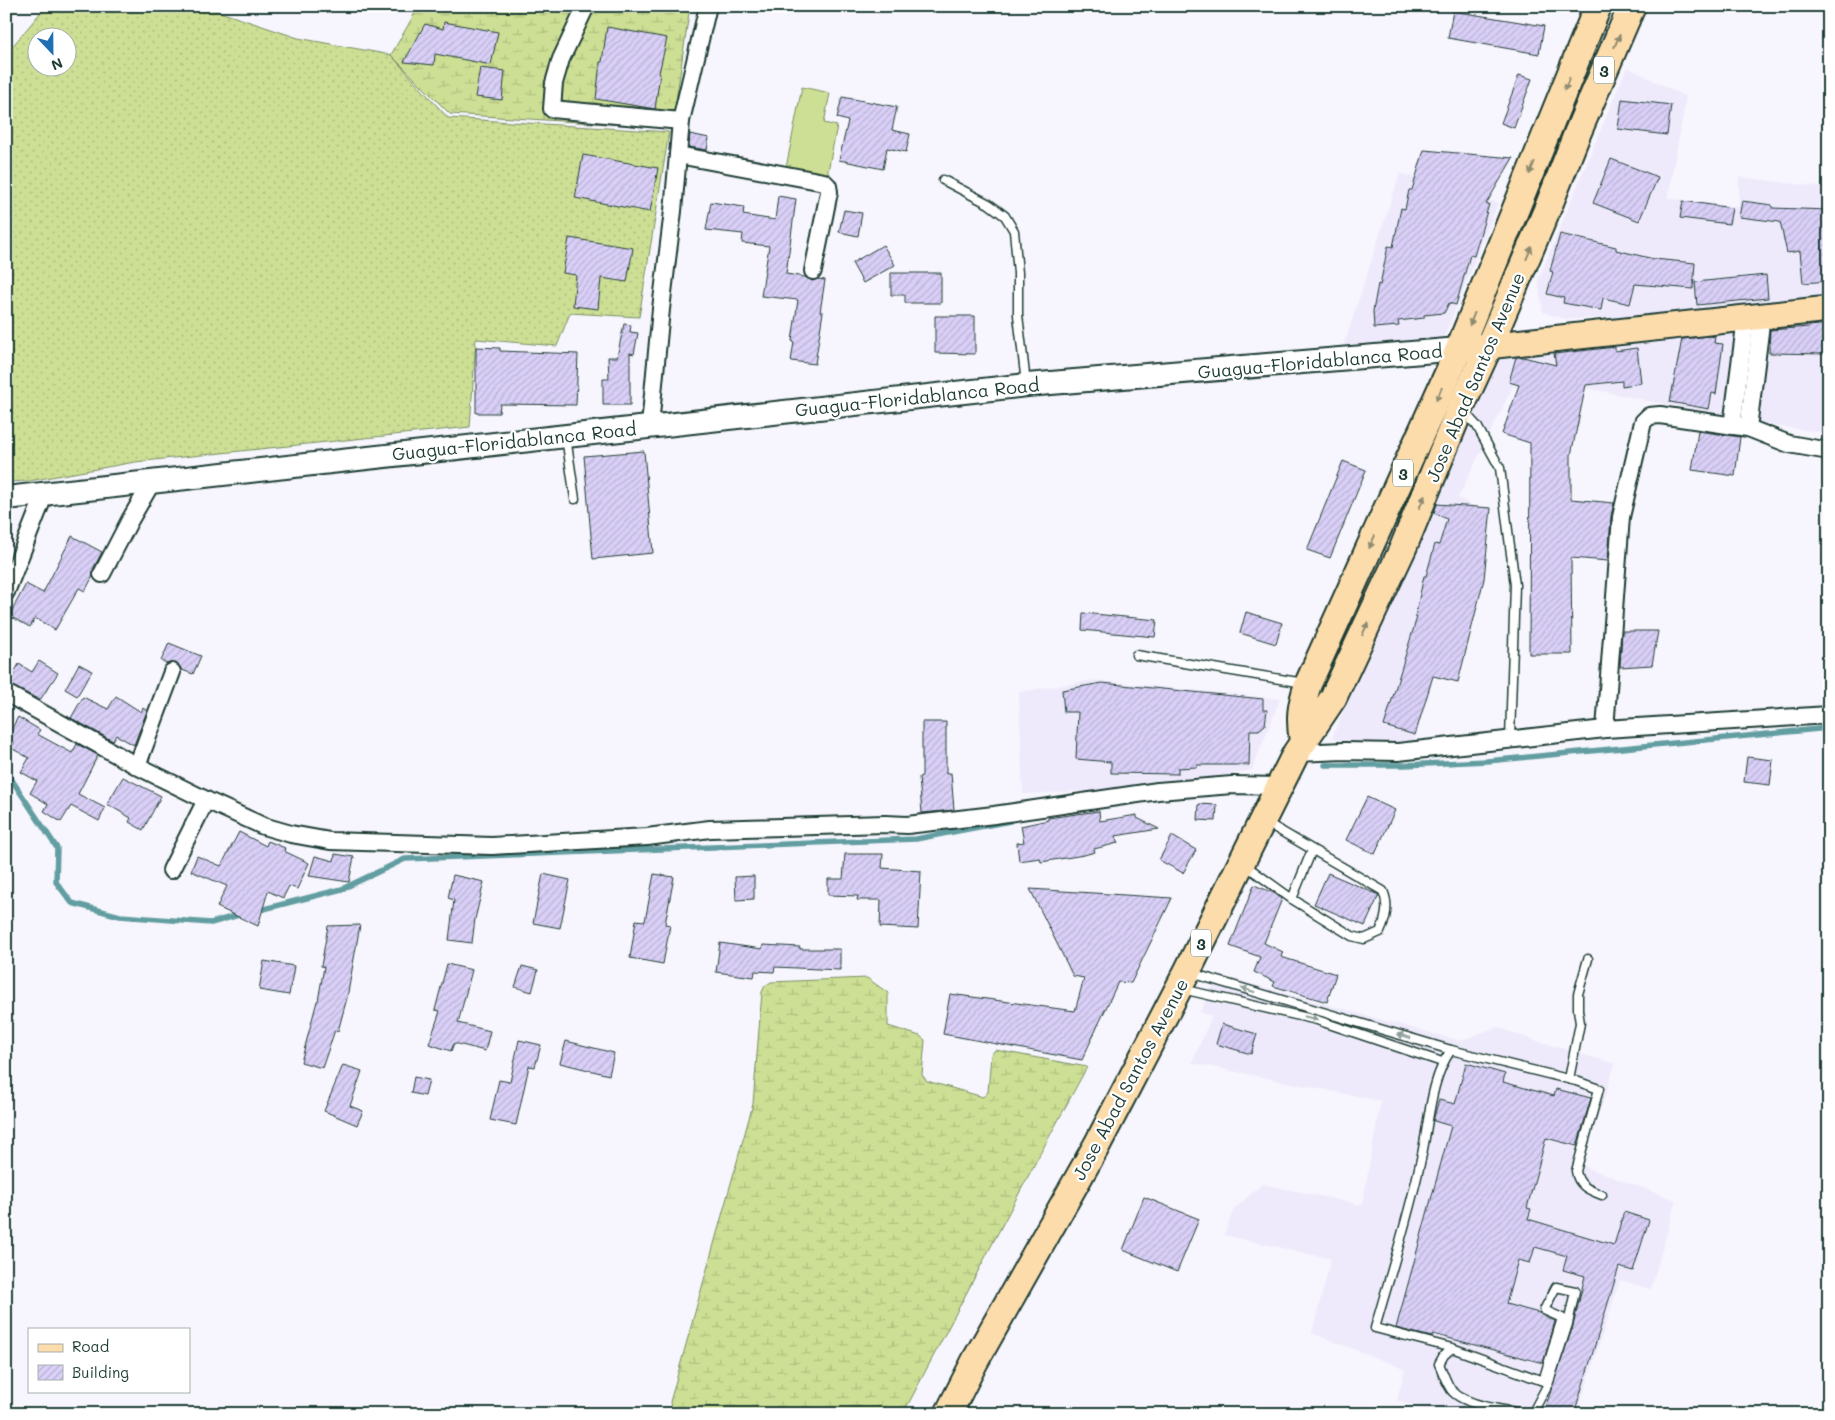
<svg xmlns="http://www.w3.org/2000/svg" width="1835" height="1420" font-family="Mali,sans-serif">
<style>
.built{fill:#eeeafb}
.grass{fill:url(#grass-dots);stroke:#768e64;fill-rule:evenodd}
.wetland{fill:url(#wetland-marsh);stroke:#768e64}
.garden{fill:#cddf94;stroke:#768e64}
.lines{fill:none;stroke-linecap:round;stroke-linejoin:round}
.stream{stroke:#629ea1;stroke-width:5.5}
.building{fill:url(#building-hatch);stroke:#1f3d34}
.service-casing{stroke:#1f3d34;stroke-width:11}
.minor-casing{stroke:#1f3d34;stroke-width:20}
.secondary-casing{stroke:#1f3d34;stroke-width:26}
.primary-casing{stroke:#1f3d34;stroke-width:29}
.trunk-casing{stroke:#1f3d34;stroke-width:30}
.service{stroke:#fff;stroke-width:8}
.minor{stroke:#fff;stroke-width:16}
.secondary{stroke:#fff;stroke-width:22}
.primary{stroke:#fddcac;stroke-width:25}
.trunk{stroke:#fddcac;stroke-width:26}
.oneway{fill:#8e8c70}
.oneway2{fill:#8f9e9a}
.labels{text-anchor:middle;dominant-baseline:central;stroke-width:4.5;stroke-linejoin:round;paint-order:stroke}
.shield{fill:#fff;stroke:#627771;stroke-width:1}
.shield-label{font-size:16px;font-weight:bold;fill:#1f3d34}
.street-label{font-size:18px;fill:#1f3d34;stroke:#fff}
</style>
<defs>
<pattern id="grass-dots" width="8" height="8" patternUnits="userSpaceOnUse" patternTransform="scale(1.25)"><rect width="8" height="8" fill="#cddf94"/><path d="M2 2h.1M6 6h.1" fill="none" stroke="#b0c080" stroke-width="1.8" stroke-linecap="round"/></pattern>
<pattern id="wetland-marsh" width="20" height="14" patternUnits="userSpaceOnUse" patternTransform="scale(1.25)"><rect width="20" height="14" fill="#cddf94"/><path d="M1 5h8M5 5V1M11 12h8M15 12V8" fill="none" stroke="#b0c080"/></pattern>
<pattern id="building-hatch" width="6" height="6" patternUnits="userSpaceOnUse" patternTransform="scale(1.25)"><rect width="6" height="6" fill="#d9cff7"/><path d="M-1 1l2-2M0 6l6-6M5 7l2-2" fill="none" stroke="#bab3d4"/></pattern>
</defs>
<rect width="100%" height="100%" fill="#f7f5fd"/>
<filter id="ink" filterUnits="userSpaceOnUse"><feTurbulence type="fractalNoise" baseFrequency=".02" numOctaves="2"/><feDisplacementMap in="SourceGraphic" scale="10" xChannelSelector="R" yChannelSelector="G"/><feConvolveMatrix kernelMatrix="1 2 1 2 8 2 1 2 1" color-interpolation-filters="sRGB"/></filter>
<g filter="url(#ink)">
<g class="built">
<path d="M1627,67L1686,97L1668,198L1739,207V177L1829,188V300L1685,316L1565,319L1543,312L1538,280Z"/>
<path d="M1400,173L1498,203L1443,340L1344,345Z"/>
<path d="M1829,314V433L1754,423L1592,389L1547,375L1542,392L1513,386L1458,498L1472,505L1465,574L1413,746L1340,742L1332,737L1435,506L1503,348Z"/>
<path d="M1094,680L1280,699L1252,770L1168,787L1023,794L1019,692Z"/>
<path d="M1219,975L1460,1041L1497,1027L1521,1036L1615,1064L1582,1166L1676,1200L1651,1289L1620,1280L1577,1414H1442L1397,1400L1405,1369L1312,1333L1331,1259L1224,1235L1234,1209L1262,1184L1362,1205L1381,1101L1192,1063L1212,1016L1200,1012Z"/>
</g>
<path class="grass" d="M46,6H202L298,38L391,55L448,118L669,132L639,317L570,313L557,346L476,339L470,427L135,462L29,481L6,482V54ZM38,38H68V68H38Z"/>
<g class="wetland">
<path d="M419,6H690L672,128L450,114L391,55Z"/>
<path d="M867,978L888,993V1026L920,1036L925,1040L922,1075L927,1081L983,1097L988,1092L991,1055L995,1050L1087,1067C1024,1182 964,1298 903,1414H672L670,1402L753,1104L762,992L765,986L771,982Z"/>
</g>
<path class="garden" d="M802,87L830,93L824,123L837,126L826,181L785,173Z"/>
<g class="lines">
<g class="stream">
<path d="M1325,765H1404L1487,761L1829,728"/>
<path d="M6,771L57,848L56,882L72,903L120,916L211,923L242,914"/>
<path d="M256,911L342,889L405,859L916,839L1010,821"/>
</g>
</g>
<g class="building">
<path d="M1453,11L1544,26L1539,54L1448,38Z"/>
<path d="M444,22L498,32L491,65L435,54L434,65L404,62L425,24L443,29Z"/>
<path d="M607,27L667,38L659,73L660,74L655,109L596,99L600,62H602Z"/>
<path d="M480,68L505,71L502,100L475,97Z"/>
<path d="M1519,75L1532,79L1514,128L1501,123Z"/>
<path d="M842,97L897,107L892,130L910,134L906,152L887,148L883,169L839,160L848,121L837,118Z"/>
<path d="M1622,99L1671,105L1667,135L1618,129Z"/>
<path d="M690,134L709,138L707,150L689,147Z"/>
<path d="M1424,150L1513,158L1486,204H1489L1474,256L1470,255L1456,305L1449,303L1444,313L1424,315V318L1398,321L1399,326L1374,328L1373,311L1378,284L1380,285L1388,246L1393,247L1401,208L1405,209L1409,190H1412Z"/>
<path d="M583,155L658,168L650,212L575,198Z"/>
<path d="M1611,159L1658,177L1639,221L1593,203Z"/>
<path d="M778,196L796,199L786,274L805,277L812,281L818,279L825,280L820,312H823L815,364L791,361L794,342L792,341L798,300L761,296L769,246L742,243L743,234L706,230L711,202L744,207L743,215L775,220Z"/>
<path d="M1683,201L1732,208L1729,224L1680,218Z"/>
<path d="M1742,201L1772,205V208L1829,210V281L1803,283L1800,251L1787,253L1780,222L1739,217Z"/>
<path d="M844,210L862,213L858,236L839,232Z"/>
<path d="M1560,234L1616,247V250L1654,259L1695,263L1693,289L1635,284L1630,304L1603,298L1601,310L1563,303L1564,298L1547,294L1553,272L1550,271Z"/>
<path d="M569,238L633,248L627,282L601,278L598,309L573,306L576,275L563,273Z"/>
<path d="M883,245L895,265L863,283L852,263Z"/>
<path d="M891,273H941V303H905V295H891Z"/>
<path d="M1766,275L1768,298L1697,305L1695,282Z"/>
<path d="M935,316H975V354L935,353Z"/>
<path d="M624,324L631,325L630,332L638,333L634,354L630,353V405H603V379H609L608,357H617Z"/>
<path d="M1827,324L1826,354L1769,353L1770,330L1809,327V326Z"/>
<path d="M1710,336L1715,337L1714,343L1723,344L1716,394L1712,393L1709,409L1670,402L1682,339Z"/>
<path d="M476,347L500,348V351L578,354L576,405L500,404L499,413H476Z"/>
<path d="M1615,347V351L1637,348L1641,383L1622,386V381L1586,385L1571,455V499L1614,503L1611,516L1608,561L1571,558L1572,654H1529L1530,443L1502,434L1519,385L1509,382L1516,357H1523L1556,365L1554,354Z"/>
<path d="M1698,431L1740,437L1735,476L1692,470Z"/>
<path d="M644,451L653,553L593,559L584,456Z"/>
<path d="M1343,461L1366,470L1330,558L1307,550Z"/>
<path d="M1437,504L1491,508L1484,579L1458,682L1433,676L1415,735L1384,726L1417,617H1415L1424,576H1426L1435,544L1439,545L1447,519L1434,513Z"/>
<path d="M72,536L102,552L93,569V576L85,591L79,588L55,630L35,618L30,627L9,616L26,584L43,593Z"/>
<path d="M1246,612L1282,623L1276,644L1240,633Z"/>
<path d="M1083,613L1157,620L1155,637L1082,630Z"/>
<path d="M1622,631H1658L1652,665L1620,667Z"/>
<path d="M169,643L201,656L193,674L182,670L176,663L167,664L161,661Z"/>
<path d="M39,661L58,673L40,700L6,683V665L15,671L19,664L32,672Z"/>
<path d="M79,664L92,671L77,696L65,689Z"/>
<path d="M1102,683L1263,699V710H1267L1265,725L1259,730H1250L1249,765H1197V767L1178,768V774L1111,773V762L1076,759L1078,712H1064L1062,690Z"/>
<path d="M116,696L141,712L143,708L147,711L134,745L116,735L113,741L71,718L83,697L108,709Z"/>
<path d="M18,717L40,730L37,734L72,753L77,744L98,755L78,794L105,808L99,821L71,806L61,822L44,811L48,804L30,793L37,781L21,772L29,758L11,748L14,743L6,739Z"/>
<path d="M922,722H946V774L951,773L954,810L922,813L919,777L922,776Z"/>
<path d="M1747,757L1773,760L1770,785L1744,782Z"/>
<path d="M123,777L161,796L143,830L129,822L131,818L107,804Z"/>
<path d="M1367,797L1395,810L1375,854L1346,840Z"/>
<path d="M1199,804L1217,805L1216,821L1198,820Z"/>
<path d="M1099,811L1100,821L1137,815V818L1159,829L1115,836L1118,843L1094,849L1095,852L1084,855L1041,862L1040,858L1019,861L1017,843L1024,842L1021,826L1048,820V818Z"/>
<path d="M239,832L266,846L268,841L285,848L284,851L309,863L297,889L289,886L283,898L268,891L258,926L217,907L227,886L191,871L197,856L221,866Z"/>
<path d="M1172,836L1196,850L1183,873L1159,860Z"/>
<path d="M335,854L354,857L349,882L309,876L315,856L334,861Z"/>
<path d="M845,854H883L882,868L921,871L918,929L880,927L881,900H857L858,896L828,895V879H843Z"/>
<path d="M1328,873L1379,895L1365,926L1314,904Z"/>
<path d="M543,874L570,880L560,928L533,923Z"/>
<path d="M654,874L674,877L665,924L670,925L663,964L630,958L636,920L645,921Z"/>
<path d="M453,875L484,882L475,919L472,943L449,940L454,900L448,898Z"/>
<path d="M754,876V899L736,900L735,877Z"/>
<path d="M1254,885L1274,893L1282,899L1264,943L1283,952L1281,957L1336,974L1327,1002L1273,986L1275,982L1254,972L1260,957L1230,946Z"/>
<path d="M1030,889L1172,898L1131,983L1118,982L1082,1060L943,1034L950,994L1075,1011L1084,978L1073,976Z"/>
<path d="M360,925L347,998L338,1031L335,1030L322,1068L301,1062L317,1001H318L324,967L321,966L328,926Z"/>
<path d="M720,943L762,949L763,945L800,947V949H840V970L775,967L774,972L755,971L754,977L716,972Z"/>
<path d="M264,961L294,966L289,995L259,990Z"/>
<path d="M447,964L472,970L458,1023L490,1031L485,1051L454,1043L451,1051L429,1044L440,1011L435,1010Z"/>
<path d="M522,966L538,970L532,992L515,987Z"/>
<path d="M1222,1024L1257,1034L1251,1054L1216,1044Z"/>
<path d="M519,1040L541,1045L535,1067L529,1066L516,1125L490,1120L499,1080L510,1082Z"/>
<path d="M566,1041L614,1053L609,1075L560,1063Z"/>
<path d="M1466,1063L1505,1074L1503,1082L1554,1096L1556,1089L1591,1098L1577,1146L1546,1138L1527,1208L1531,1209L1528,1219L1614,1245L1624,1212L1649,1220L1633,1271L1619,1267L1574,1414H1543L1573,1326L1585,1276L1563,1270L1567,1256L1535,1247L1530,1263L1518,1260L1506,1304L1539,1313L1555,1321L1543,1363L1433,1334L1432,1337L1396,1328L1451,1126L1434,1121V1117L1439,1100L1455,1104Z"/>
<path d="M343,1065L362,1071L350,1106L363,1111L357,1125L324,1111Z"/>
<path d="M414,1077L429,1080L425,1096L411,1093Z"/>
<path d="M1144,1197L1199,1219L1177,1272L1123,1250Z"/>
</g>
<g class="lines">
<defs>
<g id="service">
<path d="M943,180L989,204L1005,216L1014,231L1018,273V315L1026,383"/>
<path d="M1464,412L1477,426L1500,468L1515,585L1510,738"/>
<path d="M566,437L575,499"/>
<path d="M1136,655L1304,683"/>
<path d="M1245,865L1292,899L1352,936L1364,939L1380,932C1386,919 1389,904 1383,891L1267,823"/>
<path d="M1292,899L1312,850"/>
<path d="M1191,973L1451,1050L1576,1081L1599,1089L1576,1171C1578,1186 1589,1190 1602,1195"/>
<path d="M1182,989L1317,1020L1442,1062"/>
<path d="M1451,1050C1430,1079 1429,1124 1421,1159C1409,1216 1391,1272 1375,1328L1452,1348L1543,1381L1562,1318L1544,1310L1556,1287L1575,1291L1568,1324L1549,1382L1532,1414"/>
<path d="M1569,1079L1580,1023L1578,1010V994L1588,959"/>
<path d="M1452,1348L1444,1355L1439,1364C1443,1372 1447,1386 1453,1392C1469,1407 1510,1411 1531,1414"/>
</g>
<g id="minor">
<path d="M586,6L561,59L554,83L552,109L681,121"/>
<path d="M678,155L824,182L828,186L829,192L813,271"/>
<path d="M650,426L661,309L673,211L681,121L708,6"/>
<path d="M1732,426L1746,318"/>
<path d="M1748,428L1762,316"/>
<path d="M102,574L130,520L152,482"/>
<path d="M6,592L45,493"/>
<path d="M6,693L137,766L206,800L263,826L291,834L330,841L492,846L647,837L710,829L885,824L907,825L994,815L1158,791L1232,785L1279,786"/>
<path d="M1605,729L1621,517L1643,422L1649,416L1660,415L1748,428L1789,444L1829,451"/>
<path d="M1296,753L1344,751L1398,752L1605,729L1829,715"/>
<path d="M137,766L172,672"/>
<path d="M171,870L206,800"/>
</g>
<path id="secondary" d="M6,498L1027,385L1459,349"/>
<path id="primary" d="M1469,348L1829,309"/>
<g id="trunk">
<path d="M1303,741C1299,718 1301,705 1308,684L1459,349L1598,6"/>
<path d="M948,1414L975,1361L1097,1145L1187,972L1296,753L1333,698L1403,548L1460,409L1489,346L1549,205L1577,134L1632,6"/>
</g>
</defs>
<use href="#service" class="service-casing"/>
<use href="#minor" class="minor-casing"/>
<use href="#secondary" class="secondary-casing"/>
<use href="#primary" class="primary-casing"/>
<use href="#trunk" class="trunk-casing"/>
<use href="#service" class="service"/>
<use href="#minor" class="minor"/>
<use href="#secondary" class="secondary"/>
<use href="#primary" class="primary"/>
<use href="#trunk" class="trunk"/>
</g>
<defs><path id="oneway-solid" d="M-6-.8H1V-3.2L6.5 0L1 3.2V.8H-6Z" transform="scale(1.25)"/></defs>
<g class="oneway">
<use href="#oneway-solid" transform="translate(1617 41) rotate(-66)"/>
<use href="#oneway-solid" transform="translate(1567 84) rotate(112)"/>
<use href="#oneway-solid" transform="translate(1532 168) rotate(112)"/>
<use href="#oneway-solid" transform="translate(1529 253) rotate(-67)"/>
<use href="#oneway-solid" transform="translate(1472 319) rotate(112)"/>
<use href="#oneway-solid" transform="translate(1439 394) rotate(114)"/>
<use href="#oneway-solid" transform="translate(1422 502) rotate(-67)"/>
<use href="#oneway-solid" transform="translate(1372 542) rotate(114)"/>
<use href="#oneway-solid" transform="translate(1365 629) rotate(-66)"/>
</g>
<g class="oneway2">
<use href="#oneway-solid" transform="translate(1248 990) rotate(-163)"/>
<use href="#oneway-solid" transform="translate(1311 1018) rotate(14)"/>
<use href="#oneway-solid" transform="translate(1404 1036) rotate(-163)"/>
</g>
</g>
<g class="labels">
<g class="shield">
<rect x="1594" y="56.5" width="20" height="27" rx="4"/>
<rect x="1393" y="459.5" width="20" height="27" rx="4"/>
<rect x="1191" y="929.5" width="20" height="27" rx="4"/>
</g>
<g class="shield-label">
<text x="1604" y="70">3</text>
<text x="1403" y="473">3</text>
<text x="1201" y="943">3</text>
</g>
<g class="street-label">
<text transform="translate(1320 361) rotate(-5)">Guagua-Floridablanca Road</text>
<text transform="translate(1475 377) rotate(-67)">Jose Abad Santos Avenue</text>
<text transform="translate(917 397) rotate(-6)">Guagua-Floridablanca Road</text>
<text transform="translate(514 441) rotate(-6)">Guagua-Floridablanca Road</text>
<text transform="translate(1130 1079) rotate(-62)">Jose Abad Santos Avenue</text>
</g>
</g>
<rect width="1835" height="1420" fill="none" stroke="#fff" stroke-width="25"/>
<rect x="12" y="12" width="1810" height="1395" fill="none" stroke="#1f3d34" stroke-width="2" filter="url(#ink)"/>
<rect x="28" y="1328" width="162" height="65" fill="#ffffff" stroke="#a5b1ae"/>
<rect x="38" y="1344" width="25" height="8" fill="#fddcac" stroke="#a5b1ae"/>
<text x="72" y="1352" font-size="15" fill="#1f3d34">Road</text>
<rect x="38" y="1365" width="25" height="15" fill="url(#building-hatch)" stroke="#a5b1ae"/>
<text x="72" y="1378" font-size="15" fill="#1f3d34">Building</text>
<g transform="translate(52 52) rotate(158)"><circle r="24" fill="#ffffff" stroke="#a5b1ae"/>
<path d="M0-4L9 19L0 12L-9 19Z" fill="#1f6fb2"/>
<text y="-8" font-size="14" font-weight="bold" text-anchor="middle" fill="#1f3d34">N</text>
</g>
</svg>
